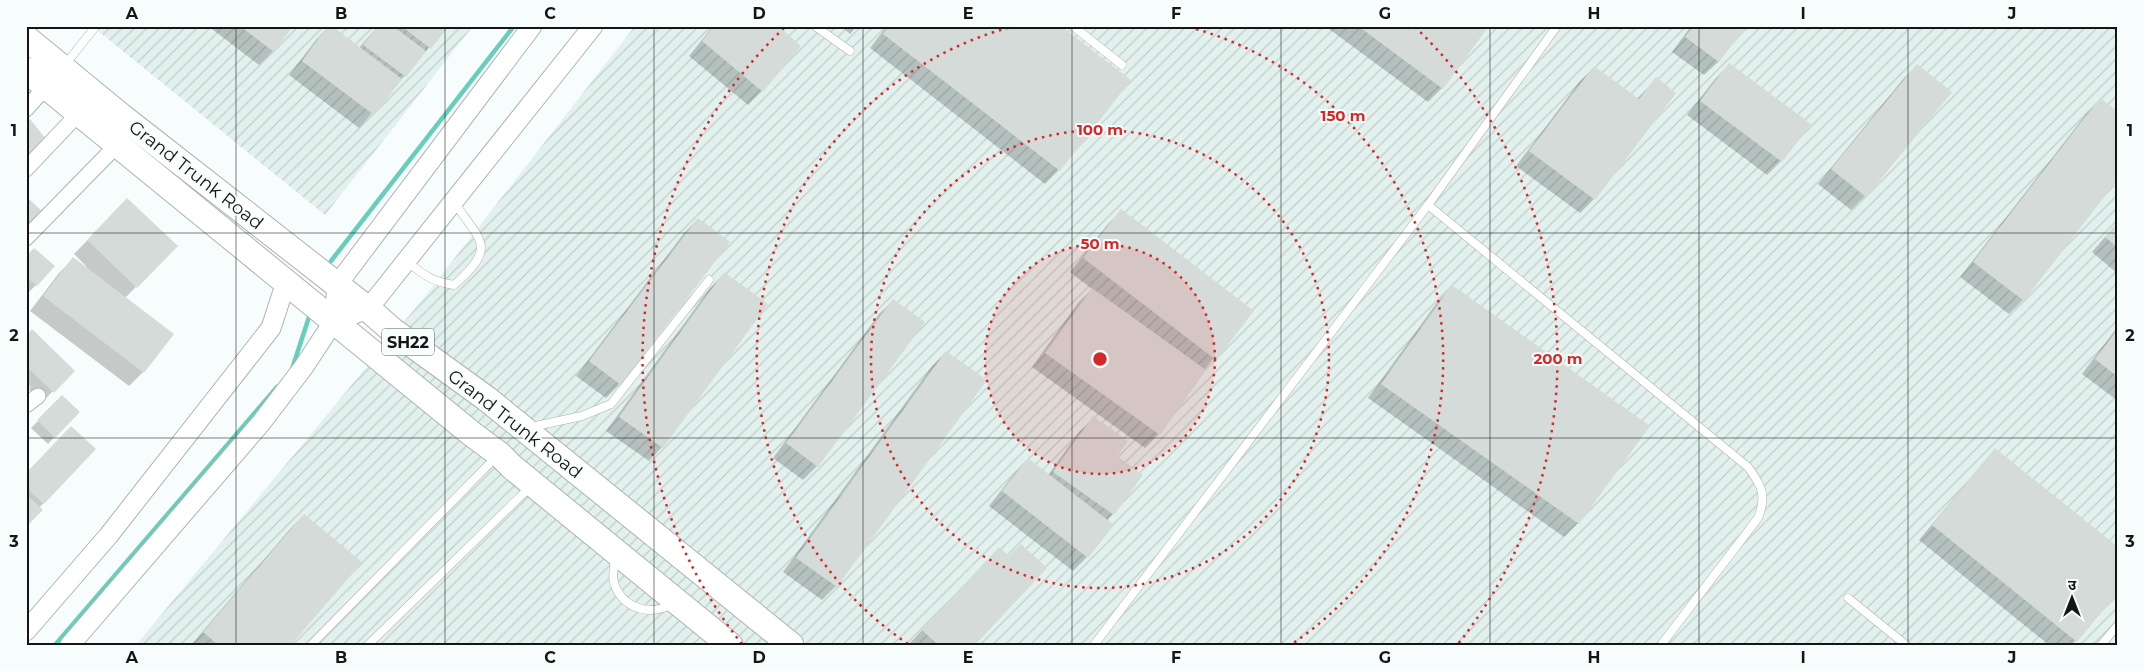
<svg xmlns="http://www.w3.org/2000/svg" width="2144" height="671" font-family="Montserrat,'Noto Sans Devanagari',sans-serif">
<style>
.industrial{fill:url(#industrial-furrows)}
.shadow{fill:#0003}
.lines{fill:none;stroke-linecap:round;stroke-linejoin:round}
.stream{stroke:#68cebb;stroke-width:4.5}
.building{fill:#d5dbd9}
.service-casing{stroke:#adb3b1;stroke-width:9}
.minor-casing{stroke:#adb3b1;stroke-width:17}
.tertiary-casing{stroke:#adb3b1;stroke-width:21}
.trunk-casing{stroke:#adb3b1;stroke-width:27}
.service{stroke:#fff;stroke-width:8}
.minor{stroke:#fff;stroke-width:15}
.tertiary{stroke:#fff;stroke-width:19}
.trunk{stroke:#fff;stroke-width:25}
.grid{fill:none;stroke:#141515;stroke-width:1;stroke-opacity:0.55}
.ring{fill:none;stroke:#d62828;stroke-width:2.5;stroke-dasharray:2.5 5}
.labels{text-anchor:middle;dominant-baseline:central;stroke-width:4;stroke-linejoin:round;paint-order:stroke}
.shield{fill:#f7fdfc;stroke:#585b5a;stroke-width:1}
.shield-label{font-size:16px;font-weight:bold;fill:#141515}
.street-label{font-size:18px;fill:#141515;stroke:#f7fdfc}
.centre{fill:#d62828;stroke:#f7fdfc;stroke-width:2.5}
.ring-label{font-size:15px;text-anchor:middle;font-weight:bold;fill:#d62828;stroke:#f7fdfc;stroke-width:4;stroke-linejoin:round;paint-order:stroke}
.neatline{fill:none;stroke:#141515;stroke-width:2}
.grid-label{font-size:16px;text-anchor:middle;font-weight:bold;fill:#141515}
</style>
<defs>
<pattern id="industrial-furrows" width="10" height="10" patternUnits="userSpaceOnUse" patternTransform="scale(1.25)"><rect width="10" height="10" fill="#e2f1ed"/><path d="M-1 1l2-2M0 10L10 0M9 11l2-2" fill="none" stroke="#c1ceca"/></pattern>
</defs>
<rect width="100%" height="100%" fill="#f7fdfc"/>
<g class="industrial">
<path d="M92,26H473L325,215Z"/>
<path d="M635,26H2118V645H136L422,300Z"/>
</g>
<g class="shadow">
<path d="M208,26H292L273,51L259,65Z"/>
<path d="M325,26H331L359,48L378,26H448L359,128L289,75L316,40L327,28Z"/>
<path d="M713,26H776L762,91L748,105L689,56Z"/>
<path d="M841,26H857L850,34Z"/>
<path d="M887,26H1059V170L1045,184L870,48Z"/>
<path d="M1325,26H1479L1442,88L1428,102Z"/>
<path d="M1691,26H1744L1718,62L1704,75L1672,52Z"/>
<path d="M1729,65L1781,161L1767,175L1687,115L1715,79Z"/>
<path d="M1917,66L1950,92L1865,196L1851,210L1818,184L1903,79Z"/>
<path d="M1594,68L1637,99L1656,79L1675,93L1594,199L1580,213L1516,166L1580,81Z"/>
<path d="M2100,100L2023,300L2009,314L1960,277L2086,114Z"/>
<path d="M127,200L176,246L125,298L143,372L129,386L30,311L59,273L73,259L85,268L86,266L74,254Z"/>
<path d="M1121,211L1252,312L1204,370L1159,434L1145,448L1032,367L1078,303L1092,289L1070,272L1107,225Z"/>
<path d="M698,219L728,242L620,384L606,398L576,376L684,233Z"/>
<path d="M2118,222V274L2092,252Z"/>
<path d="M26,257L36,285L29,292L26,289Z"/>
<path d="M724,274L662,447L649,461L606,431L710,288Z"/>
<path d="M1452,287L1648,426L1578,523L1564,537L1368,398L1438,301Z"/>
<path d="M893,301L817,466L803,480L773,458L879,314Z"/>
<path d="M2118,326V401L2082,374Z"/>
<path d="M26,336L73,371L42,402L29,389L26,392Z"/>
<path d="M946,352L836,586L822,600L783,572L932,366Z"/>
<path d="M62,397L78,412L48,444L31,428Z"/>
<path d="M1093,418L1115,456L1113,514L1107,521L1087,557L1073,571L989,506L1014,474L1028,460L1048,475L1079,432Z"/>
<path d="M94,449L39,508L26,526V474Z"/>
<path d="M1996,450L2118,590L2072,645H2049L1919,540L1982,464Z"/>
<path d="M304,515L289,645H191L290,529Z"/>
<path d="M986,562L973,645L909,644Z"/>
</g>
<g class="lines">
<g class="stream">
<path d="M331,261L514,26"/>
<path d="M292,369L310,314"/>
<path d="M55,645L277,387"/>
</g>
</g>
<g class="building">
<path d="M240,26H293L274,52Z"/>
<path d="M328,26H332L402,79L374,115L302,61Z"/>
<path d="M378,26H393L426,51L406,77L363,45Z"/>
<path d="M401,26H448L431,49Z"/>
<path d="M714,26H778L801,46L763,92L702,41Z"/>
<path d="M889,26H1061L1131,80L1060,171L883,34Z"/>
<path d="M1358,26H1481L1486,30L1443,89Z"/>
<path d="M1694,26H1746L1719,62L1685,37Z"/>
<path d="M1729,63L1811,124L1782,162L1700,101Z"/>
<path d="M1917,64L1952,92L1866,197L1831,169Z"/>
<path d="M1594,66L1639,99L1656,77L1676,93L1595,200L1529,151Z"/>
<path d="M2100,98L2118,111V179L2024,301L1973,262Z"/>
<path d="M30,119L45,138L26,158V123Z"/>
<path d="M26,196L46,215L26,235Z"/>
<path d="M127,198L178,246L137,288L87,240Z"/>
<path d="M1121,209L1254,311L1216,360L1083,258Z"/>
<path d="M698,218L730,242L621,385L589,361Z"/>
<path d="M2118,222V248L2105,237Z"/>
<path d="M34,248L55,266L37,286L26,277V256Z"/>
<path d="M73,257L174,334L144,373L43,296Z"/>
<path d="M724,272L768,304L663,448L619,417Z"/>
<path d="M1452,285L1650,426L1579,524L1381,384Z"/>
<path d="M1092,288L1206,370L1160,435L1045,353Z"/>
<path d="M893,299L925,322L818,467L786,443Z"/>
<path d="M32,329L75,371L54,393L26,366V335Z"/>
<path d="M2118,329V377L2095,359Z"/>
<path d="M946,351L987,380L837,587L796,558Z"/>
<path d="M26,381L32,387L26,393Z"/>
<path d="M62,395L80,412L55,438L37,420Z"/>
<path d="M1093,416L1128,441L1117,456L1143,475L1114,515L1053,472Z"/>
<path d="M71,426L96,449L44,504L26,488V473Z"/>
<path d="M1995,448L2118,547V592L2077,642L1932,525Z"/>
<path d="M1028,458L1114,525L1088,558L1002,491Z"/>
<path d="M26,494L43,510L26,527Z"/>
<path d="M304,514L362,562L291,645H218L203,632Z"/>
<path d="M1021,544L1047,568L975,645H938L922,630L999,547L1009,556Z"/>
</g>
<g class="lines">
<defs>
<g id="service">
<path d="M815,26L850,51"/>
<path d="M1073,26L1122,65"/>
<path d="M2117,26L2118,27"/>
<path d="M64,66L96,26"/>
<path d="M1428,205L1748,467C1762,486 1767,495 1758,518L1661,645"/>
<path d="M406,261C423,274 432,282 454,285C497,247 482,243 454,202"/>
<path d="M531,427L582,416L611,404L709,280"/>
<path d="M616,557C614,566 611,579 616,588C627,611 652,615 673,604"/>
<path d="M1848,598L1906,645"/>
<path d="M311,645L496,457"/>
<path d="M368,645L530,487"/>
<path d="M1094,645L1428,205L1557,26"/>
<path d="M2101,645L2118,625"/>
</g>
<g id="minor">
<path d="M26,109L50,82"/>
<path d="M26,169L79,113"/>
<path d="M26,238L117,145"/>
<path d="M26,405L38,396"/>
</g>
<g id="tertiary">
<path d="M334,321L368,309L593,26"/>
<path d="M26,631L109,535L271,328L286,282"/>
<path d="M70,645L261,423L303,368L334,321L337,285L532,26"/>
</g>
<g id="trunk">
<path d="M26,38L121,116L368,309L392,330L487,399L791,645"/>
<path d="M26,70L472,434L499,454L512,467L730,645"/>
</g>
</defs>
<use href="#service" class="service-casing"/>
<use href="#minor" class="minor-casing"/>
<use href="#tertiary" class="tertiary-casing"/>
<use href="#trunk" class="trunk-casing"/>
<use href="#service" class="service"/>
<use href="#minor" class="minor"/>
<use href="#tertiary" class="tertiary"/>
<use href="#trunk" class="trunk"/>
</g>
<path class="grid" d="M236,26V645M445,26V645M654,26V645M863,26V645M1072,26V645M1281,26V645M1490,26V645M1699,26V645M1908,26V645M26,233H2118M26,438H2118"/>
<circle cx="1100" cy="359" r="115" fill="#d62828" fill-opacity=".12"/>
<g class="ring">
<circle cx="1100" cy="359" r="115"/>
<circle cx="1100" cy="359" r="229"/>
<path d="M908 644A344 344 0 0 1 1011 27M1189 27A344 344 0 0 1 1292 644"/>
<path d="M742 644A458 458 0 0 1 785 27M1415 27A458 458 0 0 1 1458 644"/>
</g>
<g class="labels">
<rect class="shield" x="382" y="328.5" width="52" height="27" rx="4"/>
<g class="shield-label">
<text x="408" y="342">SH22</text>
</g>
<g class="street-label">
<text transform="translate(196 175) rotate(38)">Grand Trunk Road</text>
<text transform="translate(515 424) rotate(38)">Grand Trunk Road</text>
</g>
</g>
<circle cx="1100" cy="359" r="8" class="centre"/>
<g class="ring-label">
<text x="1343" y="121">150 m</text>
<text x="1100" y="135">100 m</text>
<text x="1100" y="249">50 m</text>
<text x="1558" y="364">200 m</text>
</g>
<rect width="2144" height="671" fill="none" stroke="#f7fdfc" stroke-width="55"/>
<g transform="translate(2072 598)" stroke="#f7fdfc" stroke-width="4" paint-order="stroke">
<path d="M0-4L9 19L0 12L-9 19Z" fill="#141515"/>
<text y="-8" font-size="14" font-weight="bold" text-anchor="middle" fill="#141515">उ</text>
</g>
<rect x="28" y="28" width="2088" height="616" class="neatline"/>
<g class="grid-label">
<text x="132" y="19">A</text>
<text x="341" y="19">B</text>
<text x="550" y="19">C</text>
<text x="759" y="19">D</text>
<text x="968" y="19">E</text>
<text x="1176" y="19">F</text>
<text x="1385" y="19">G</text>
<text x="1594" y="19">H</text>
<text x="1803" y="19">I</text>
<text x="2012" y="19">J</text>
<text x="14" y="136">1</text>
<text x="2130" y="136">1</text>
<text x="14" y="341">2</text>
<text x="2130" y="341">2</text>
<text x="14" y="547">3</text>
<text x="2130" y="547">3</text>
<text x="132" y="663">A</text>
<text x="341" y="663">B</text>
<text x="550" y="663">C</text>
<text x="759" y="663">D</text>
<text x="968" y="663">E</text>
<text x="1176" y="663">F</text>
<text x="1385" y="663">G</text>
<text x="1594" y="663">H</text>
<text x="1803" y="663">I</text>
<text x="2012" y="663">J</text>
</g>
</svg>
